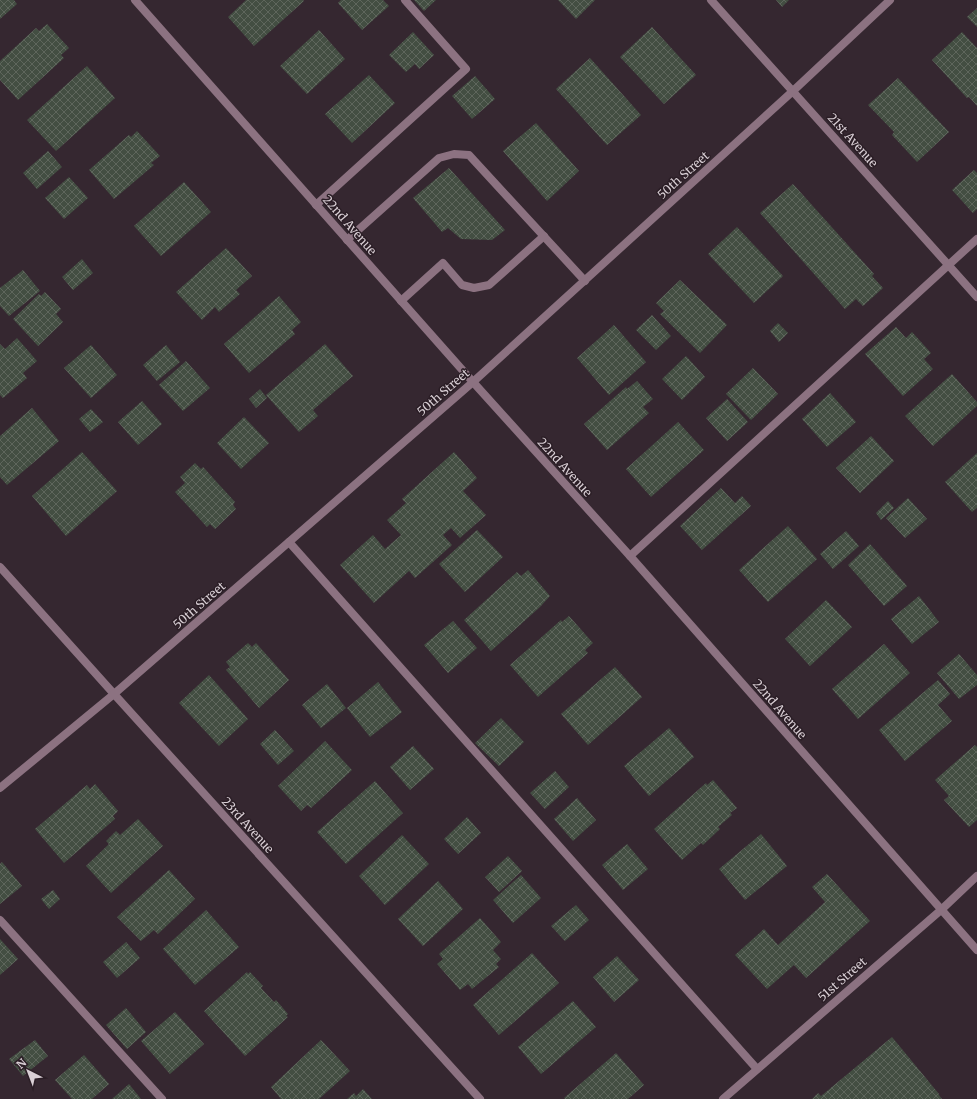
<svg xmlns="http://www.w3.org/2000/svg" width="977" height="1099" font-family="Merriweather,serif">
<style>
.building{fill:url(#building-cross-hatch)}
.lines{fill:none;stroke-linecap:round;stroke-linejoin:round}
.service{stroke:#8c7281;stroke-width:8}
.minor{stroke:#8c7281;stroke-width:8}
.tertiary{stroke:#8c7281;stroke-width:8}
.labels{text-anchor:middle;dominant-baseline:central;stroke-width:3;stroke-linejoin:round;paint-order:stroke}
.street-label{font-size:12px;fill:#d9cfd5;stroke:#2b1e26}
</style>
<defs>
<pattern id="building-cross-hatch" width="8" height="8" patternUnits="userSpaceOnUse"><rect width="8" height="8" fill="#434e42"/><path d="M0 0l8 8M0 8l8-8" fill="none" stroke="#5e665c"/></pattern>
</defs>
<rect width="100%" height="100%" fill="#352730"/>
<g class="building">
<path d="M0,0H14L17,4L0,19Z"/>
<path d="M246,0H303L304,1L254,46L228,17Z"/>
<path d="M341,0H383L389,6L362,30L338,3Z"/>
<path d="M414,0H436L424,11Z"/>
<path d="M558,0H595L576,19Z"/>
<path d="M776,0H789L782,7Z"/>
<path d="M977,8V27L967,17Z"/>
<path d="M47,24L69,48L61,55L64,58L18,100L0,80V61L36,28L39,31Z"/>
<path d="M652,27L696,75L664,104L620,57Z"/>
<path d="M319,30L345,59L307,94L280,66Z"/>
<path d="M413,32L434,55L419,69L415,64L406,72L389,55Z"/>
<path d="M962,32L977,48V106L969,97L967,98L932,60Z"/>
<path d="M590,58L641,115L607,145L556,89Z"/>
<path d="M87,66L115,98L56,151L27,120Z"/>
<path d="M369,75L395,103L352,143L325,114Z"/>
<path d="M475,76L495,99L472,119L452,96Z"/>
<path d="M898,78L949,132L917,162L892,135L894,132L868,105Z"/>
<path d="M536,123L579,171L547,201L503,151Z"/>
<path d="M137,131L160,156L151,163L154,165L114,199L89,170L129,135L131,137Z"/>
<path d="M48,151L62,167L37,189L23,173Z"/>
<path d="M449,168L505,230L492,240L461,239L448,228L442,232L413,198Z"/>
<path d="M974,170L977,173V209L973,213L952,190Z"/>
<path d="M69,177L88,198L64,219L45,198Z"/>
<path d="M184,182L211,212L161,256L134,226Z"/>
<path d="M793,184L874,274L872,276L883,288L863,306L856,299L845,309L760,213Z"/>
<path d="M737,227L783,276L754,303L708,254Z"/>
<path d="M226,248L252,276L236,290L240,294L219,312L215,307L202,320L176,292Z"/>
<path d="M82,259L93,273L73,290L62,277Z"/>
<path d="M23,270L40,291L9,316L0,306V288Z"/>
<path d="M680,280L727,325L700,353L660,314L664,311L656,303Z"/>
<path d="M45,292L61,309L56,314L63,322L38,346L13,319L39,294L41,296Z"/>
<path d="M279,296L301,322L292,330L295,334L249,373L224,344Z"/>
<path d="M652,315L671,336L656,350L636,330Z"/>
<path d="M778,323L788,333L779,342L770,331Z"/>
<path d="M614,325L646,362L609,395L577,358Z"/>
<path d="M896,327L906,338L912,332L931,353L924,359L933,369L903,396L865,354Z"/>
<path d="M17,338L37,361L23,373L27,378L3,398L0,395V344L5,349Z"/>
<path d="M325,344L353,376L313,410L318,416L299,432L266,395Z"/>
<path d="M91,345L117,375L91,398L64,368Z"/>
<path d="M166,345L180,362L157,381L143,365Z"/>
<path d="M686,356L705,377L682,400L662,379Z"/>
<path d="M186,361L210,388L183,411L159,385Z"/>
<path d="M753,368L778,394L751,420L726,394Z"/>
<path d="M952,374L977,402V406L933,446L905,416Z"/>
<path d="M637,381L653,399L643,407L649,413L607,450L584,424L626,387L627,389Z"/>
<path d="M260,389L267,398L256,408L249,399Z"/>
<path d="M830,393L856,422L827,447L802,419Z"/>
<path d="M727,399L748,422L727,441L706,418Z"/>
<path d="M142,401L162,424L138,445L118,422Z"/>
<path d="M32,408L59,441L7,485L0,477V436Z"/>
<path d="M91,409L103,422L90,432L79,419Z"/>
<path d="M244,417L269,443L241,469L217,443Z"/>
<path d="M678,422L704,450L651,497L626,469Z"/>
<path d="M871,436L894,461L860,493L836,468Z"/>
<path d="M82,452L117,491L66,536L32,496Z"/>
<path d="M454,452L477,478L463,491L486,515L460,538L451,528L443,535L452,545L415,578L409,571L374,603L340,565L373,535L385,549L401,535L387,520L406,503L402,499Z"/>
<path d="M977,453V508L972,512L945,482Z"/>
<path d="M195,463L201,469L203,467L235,502L233,505L236,509L215,529L210,524L207,527L175,492L185,483L180,477Z"/>
<path d="M721,488L735,503L742,496L751,506L702,550L680,526Z"/>
<path d="M908,498L927,519L905,538L886,518Z"/>
<path d="M888,501L894,508L881,520L876,513Z"/>
<path d="M788,526L817,559L768,602L739,570Z"/>
<path d="M477,530L503,557L465,592L439,564Z"/>
<path d="M846,531L859,546L833,569L820,554Z"/>
<path d="M870,544L907,586L884,606L848,565Z"/>
<path d="M528,570L550,596L540,607L491,651L464,620L517,572L521,576Z"/>
<path d="M919,596L939,622L912,644L891,619Z"/>
<path d="M826,600L852,627L810,666L785,639Z"/>
<path d="M569,616L593,643L585,650L588,653L538,697L510,665L561,620L562,622Z"/>
<path d="M453,621L477,648L448,673L424,645Z"/>
<path d="M248,643L252,647L256,643L289,680L259,708L226,670L230,667L226,662Z"/>
<path d="M884,644L910,673L858,719L832,689Z"/>
<path d="M959,654L977,675V685L959,699L937,673Z"/>
<path d="M615,667L642,697L588,745L561,714Z"/>
<path d="M209,675L248,719L219,746L179,703Z"/>
<path d="M938,680L950,694L938,705L952,721L905,761L879,730Z"/>
<path d="M378,682L402,712L370,737L347,708Z"/>
<path d="M327,684L346,708L321,728L302,705Z"/>
<path d="M501,718L524,742L499,766L475,743Z"/>
<path d="M669,728L694,757L649,796L624,766Z"/>
<path d="M275,730L294,751L278,765L260,744Z"/>
<path d="M325,741L352,770L311,808L307,805L301,811L278,786Z"/>
<path d="M975,745L977,747V820L969,827L944,800L949,796L935,780Z"/>
<path d="M413,746L434,769L410,790L390,767Z"/>
<path d="M555,771L569,787L545,809L530,793Z"/>
<path d="M713,780L737,808L730,813L732,815L718,827L720,829L703,845L701,843L682,860L654,829L706,783L707,785Z"/>
<path d="M375,781L403,813L346,864L317,832Z"/>
<path d="M95,784L118,811L113,816L115,819L64,863L35,829L87,785L90,789Z"/>
<path d="M577,798L596,820L573,841L554,819Z"/>
<path d="M467,817L481,833L458,854L444,839Z"/>
<path d="M138,819L163,846L111,893L86,866L109,844L106,841L116,831L120,835Z"/>
<path d="M761,834L787,866L745,900L719,869Z"/>
<path d="M402,835L429,864L385,905L359,876Z"/>
<path d="M627,844L648,869L623,890L602,865Z"/>
<path d="M508,856L522,871L499,892L485,877Z"/>
<path d="M2,862L22,886L0,904V864Z"/>
<path d="M169,870L195,899L158,934L154,930L141,941L117,917Z"/>
<path d="M827,874L870,921L806,978L794,965L767,989L735,955L764,929L778,945L825,902L812,887Z"/>
<path d="M521,875L541,898L513,923L493,900Z"/>
<path d="M438,881L463,909L423,946L398,919Z"/>
<path d="M53,890L60,899L49,909L41,899Z"/>
<path d="M576,905L589,920L565,941L551,926Z"/>
<path d="M206,910L239,947L195,985L163,949Z"/>
<path d="M480,918L501,942L493,950L501,959L496,964L499,967L472,989L468,984L460,990L437,964L443,959L439,954Z"/>
<path d="M0,939L18,959L0,975Z"/>
<path d="M126,942L140,958L117,978L103,962Z"/>
<path d="M532,953L559,983L499,1035L473,1005Z"/>
<path d="M617,956L639,980L614,1002L593,977Z"/>
<path d="M247,972L248,974L250,972L263,986L261,988L274,1002L276,1000L288,1014L286,1016L288,1017L245,1056L204,1011Z"/>
<path d="M573,1001L596,1027L541,1074L518,1047Z"/>
<path d="M126,1008L146,1032L127,1049L106,1025Z"/>
<path d="M175,1012L204,1044L170,1074L141,1041Z"/>
<path d="M892,1037L939,1094V1095L942,1099H812L818,1093L821,1096Z"/>
<path d="M35,1040L48,1056L23,1076L9,1059Z"/>
<path d="M321,1040L350,1071L319,1099H281L271,1087Z"/>
<path d="M616,1053L644,1085L628,1099H565L564,1098Z"/>
<path d="M84,1055L109,1084L92,1099H72L55,1080Z"/>
<path d="M129,1084L141,1099H112Z"/>
<path d="M363,1089L372,1099H347L354,1093L356,1096Z"/>
</g>
<g class="lines">
<g class="service">
<path d="M316,205L466,69L405,0"/>
<path d="M347,240L439,158L454,154L469,155L585,281"/>
<path d="M401,301L443,263L462,285L474,288L489,285L544,236"/>
<path d="M289,542L757,1069"/>
<path d="M630,556L977,239"/>
<path d="M0,920L162,1099"/>
</g>
<g class="minor">
<path d="M711,0L977,297"/>
<path d="M0,567L114,694L480,1099"/>
<path d="M723,1099L941,910L977,876"/>
</g>
<g class="tertiary">
<path d="M135,0L473,382L630,556L977,950"/>
<path d="M0,788L114,694L473,382L793,91L890,0"/>
</g>
</g>
<g class="labels">
<g class="street-label">
<text transform="translate(853 140) rotate(48)">21st Avenue</text>
<text transform="translate(683 175) rotate(-42)">50th Street</text>
<text transform="translate(350 225) rotate(49)">22nd Avenue</text>
<text transform="translate(443 392) rotate(-41)">50th Street</text>
<text transform="translate(565 467) rotate(48)">22nd Avenue</text>
<text transform="translate(199 605) rotate(-41)">50th Street</text>
<text transform="translate(780 709) rotate(49)">22nd Avenue</text>
<text transform="translate(248 825) rotate(48)">23rd Avenue</text>
<text transform="translate(842 979) rotate(-41)">51st Street</text>
</g>
</g>
<g transform="translate(28 1071) rotate(318)" stroke="#2b1e26" stroke-width="3" paint-order="stroke">
<path d="M0-3L7 15L0 10L-7 15Z" fill="#d9cfd5"/>
<text y="-6" font-size="11" font-weight="bold" text-anchor="middle" fill="#d9cfd5">N</text>
</g>
</svg>
